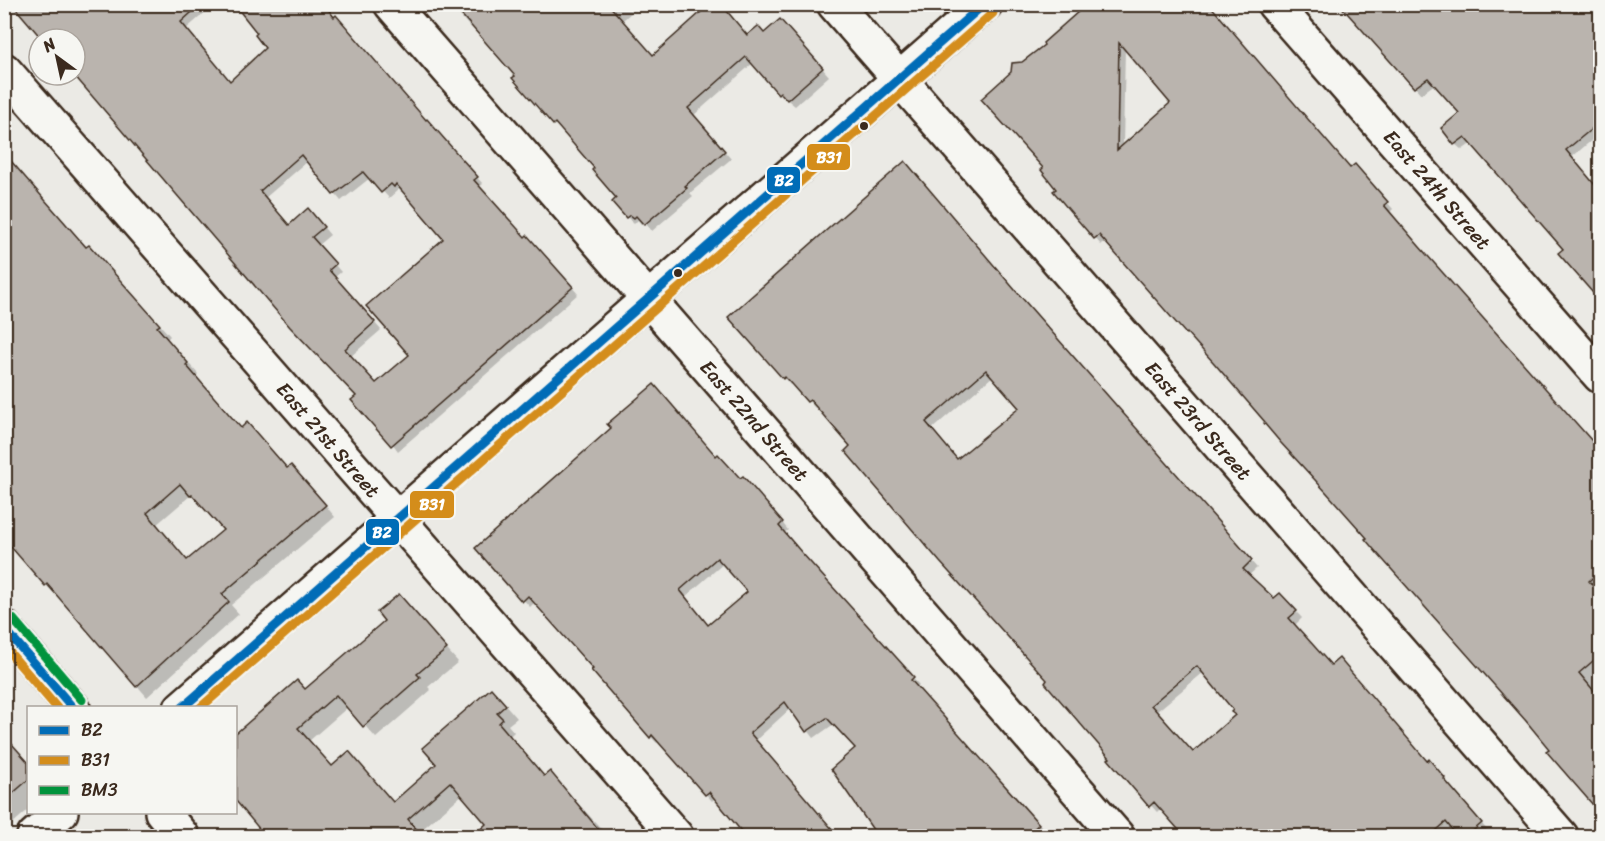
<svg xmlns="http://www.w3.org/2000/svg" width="1605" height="841" font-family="Sriracha,sans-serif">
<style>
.shadow{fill:#0003;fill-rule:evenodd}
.building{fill:#bab4ae;stroke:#3b2a1e;stroke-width:1.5;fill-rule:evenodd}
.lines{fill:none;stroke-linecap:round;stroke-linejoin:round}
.minor-casing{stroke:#3b2a1e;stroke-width:38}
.secondary-casing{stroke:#3b2a1e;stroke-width:38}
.minor{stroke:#f6f6f2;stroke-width:33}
.secondary{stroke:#f6f6f2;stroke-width:33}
.bus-1-casing{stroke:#f6f6f2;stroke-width:14}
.bus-2-casing{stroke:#f6f6f2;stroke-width:14}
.bus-3-casing{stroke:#f6f6f2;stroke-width:14}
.bus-1{stroke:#006cb7;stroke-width:9}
.bus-2{stroke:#d48d1b;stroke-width:9}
.bus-3{stroke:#00933c;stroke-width:9}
.bus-dot{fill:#3b2a1e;stroke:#f6f6f2;stroke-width:2}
.labels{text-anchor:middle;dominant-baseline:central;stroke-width:5;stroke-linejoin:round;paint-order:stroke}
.street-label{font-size:20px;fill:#3b2a1e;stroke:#f6f6f2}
.line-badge{stroke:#f6f6f2;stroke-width:2}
.badge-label{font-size:16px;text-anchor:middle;font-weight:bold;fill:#fff}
</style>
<rect width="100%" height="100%" fill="#ebeae5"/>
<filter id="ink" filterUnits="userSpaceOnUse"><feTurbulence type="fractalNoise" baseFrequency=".0167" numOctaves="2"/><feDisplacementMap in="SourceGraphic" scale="12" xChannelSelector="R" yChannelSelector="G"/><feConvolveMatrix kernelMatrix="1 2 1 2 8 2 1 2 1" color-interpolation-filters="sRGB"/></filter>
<g filter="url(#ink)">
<g class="shadow">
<path d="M170,4H215L186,29L231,82L426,122L483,184L479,187L525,239L534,243L578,294L398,451L358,396L75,39H44ZM308,161L341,201L370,178L389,198L399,189L401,192L403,190L445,239L411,355L376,385L350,357L381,330L335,277L341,272L318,245L330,235L315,217L289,226L265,198Z"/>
<path d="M450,4H641L623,20L653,56L764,35L787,28L829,76L795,106L779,93L753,63L694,115L731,159L690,193L693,196L652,231L644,222L641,224L638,220L634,224L627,217L614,202L618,198L597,168L562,129L561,130L554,124L517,76L471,25L469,26Z"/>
<path d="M903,4H919L910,12Z"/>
<path d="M1088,4L1350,170L1361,172L1393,209L1390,212L1425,254L1600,451V811L1548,752L1551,749L1369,538L1106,240L1101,245L1095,238L1045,169L1022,64L1047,45ZM1125,48L1172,103L1123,146Z"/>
<path d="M1343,4H1600V133L1571,158L1600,192V299L1561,253L1565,250L1472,143L1462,150L1455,144L1462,113L1435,84L1421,94Z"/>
<path d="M87,249L100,257L170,336L167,339L198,374L195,377L242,429L288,470L302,477L335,517L231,605L239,614L147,697L58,594L56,595L46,585ZM191,495L225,530L187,560L156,525Z"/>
<path d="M1021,298L1257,568L1248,576L1274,600L1280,595L1302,618L1295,625L1331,667L1427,762L1435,767L1492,836H1187L1161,808L1157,812L1127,779L1049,681L817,406L815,408L792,383L790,385L784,378L731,317ZM993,376L1021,408L957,460L931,430ZM1204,672L1235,710L1237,716L1193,754L1156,712Z"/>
<path d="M716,457L774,512L788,530L784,533L808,562L919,685L916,687L1050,836H957L857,748L834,724L814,738L791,708L756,740L838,836H741L735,830L739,826L715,798L712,801L659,741L657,743L651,737L595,669L535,602L530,607L477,548ZM724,563L750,592L709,626L685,597Z"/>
<path d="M399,596L458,662L428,687L431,690L376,738L348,707L309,741L332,768L394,803L503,702L517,718L508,725L514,732L510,736L545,777L550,773L608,836H488V824L463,794L419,832L423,836H268L236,800V735L297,682L306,691L386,621Z"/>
<path d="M4,735L28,762V810L4,831Z"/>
</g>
<g class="building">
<path d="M12,4H201L181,22L230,81L265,48L255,35L257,33L234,4H324L334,17L336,15L426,120L427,119L461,158L478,177L474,180L525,237L527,235L573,287L391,446L351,400L356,396L290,327L74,75L75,39H42ZM301,155L333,195L363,172L381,193L391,184L394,187L396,184L443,239L366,306L409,355L376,383L345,349L375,322L329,270L336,264L312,237L324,227L308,208L289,225L260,191Z"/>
<path d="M452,4H608L653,55L710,4H721L747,35L758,26L764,33L780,19L823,68L787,100L780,92L778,94L746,57L688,108L725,151L685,186L687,188L644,225L636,216L634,218L630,215L626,218L612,202L616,198L592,170L594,168L555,123L553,125L512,78L515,76Z"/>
<path d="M1087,4H1209L1350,168L1355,164L1388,202L1384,205L1419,246L1600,450V571L1589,581L1600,594V655L1579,673L1600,698V813L1546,751L1549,749L1526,721L1377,553L1365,539L1367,538L1327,493L1281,443L1264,423L1265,422L1214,363L1187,333L1186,334L1099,235L1094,239L1069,210L1053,191L1056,189L1041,170L1043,168L981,99L1011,72L1012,63L1022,62L1044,45L1043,43ZM1119,43L1170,103L1117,150Z"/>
<path d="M1339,4H1600V122L1566,150L1600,191V301L1558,253L1563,249L1465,137L1454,145L1441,128L1459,113L1428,78L1414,88Z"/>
<path d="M4,153L86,247L89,245L160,325L157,327L188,363L186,365L241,428L247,422L287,468L291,465L326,505L222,594L229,602L136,687L47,584L45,586L4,539ZM180,484L190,496L192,495L223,530L187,560L147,513Z"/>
<path d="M905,161L1015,290L1252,560L1243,569L1274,598L1280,593L1297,611L1289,618L1331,665L1339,658L1427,761L1429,759L1445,778L1444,779L1482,823L1466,837H1458L1446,822L1429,837H1185L1154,802L1149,807L1126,780L1108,759L1110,758L1045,683L1047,680L940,562L845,451L850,446L810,400L807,402L785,377L783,379L728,317ZM986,370L1019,408L957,459L926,422ZM1197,666L1233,710L1231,712L1235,715L1193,752L1151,705Z"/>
<path d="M654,384L716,456L718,454L740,478L743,476L783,522L779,526L802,553L914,677L911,680L1039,824L1025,837H878L831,769L855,748L827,718L806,732L785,702L750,733L839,837H746L709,792L705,795L652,735L650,738L591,670L593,669L528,596L522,602L475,548L611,428L607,424ZM717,558L747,592L708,625L680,590Z"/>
<path d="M399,594L447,649L417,674L420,677L363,727L336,695L298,728L332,766L349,751L393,802L436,764L422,748L491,688L506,705L497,713L503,719L499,723L544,776L550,771L605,837H472L486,824L450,782L408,819L423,837H266L236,801V733L297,680L305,689L384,621L377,612Z"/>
<path d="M4,735L28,762V780L4,801Z"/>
</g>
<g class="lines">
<defs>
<g id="minor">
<path d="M391,4L1117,836"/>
<path d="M834,4L1561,836"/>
<path d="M1274,4L1600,376"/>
<path d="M4,70L676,836"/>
<path d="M181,708L985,4"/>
<path d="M34,836L61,812"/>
</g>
<g id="secondary">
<path d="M4,627L73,708"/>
<path d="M162,812L182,836"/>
</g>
</defs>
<use href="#minor" class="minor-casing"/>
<use href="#secondary" class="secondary-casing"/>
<use href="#minor" class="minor"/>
<use href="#secondary" class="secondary"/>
<defs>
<g id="bus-1">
<path d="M4,628L73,708"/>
<path d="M182,708L984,4"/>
</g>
<g id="bus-2">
<path d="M4,646L57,708"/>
<path d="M200,708L993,13"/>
</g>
<path id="bus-3" d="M13,619L82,700"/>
</defs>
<use href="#bus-1" class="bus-1-casing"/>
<use href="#bus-2" class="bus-2-casing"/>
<use href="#bus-3" class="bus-3-casing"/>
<use href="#bus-1" class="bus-1"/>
<use href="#bus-2" class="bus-2"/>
<use href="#bus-3" class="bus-3"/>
</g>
</g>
<g class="bus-dot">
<circle cx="864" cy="126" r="5"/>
<circle cx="678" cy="273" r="5"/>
</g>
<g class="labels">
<g class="street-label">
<text transform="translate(1437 190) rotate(49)">East 24th Street</text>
<text transform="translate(754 421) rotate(49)">East 22nd Street</text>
<text transform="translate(1198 421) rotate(49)">East 23rd Street</text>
<text transform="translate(328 440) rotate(49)">East 21st Street</text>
</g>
</g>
<g class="line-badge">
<rect x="806" y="143" width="45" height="28" rx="6" fill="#d48d1b"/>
<rect x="766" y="166" width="35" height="28" rx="6" fill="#006cb7"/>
<rect x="409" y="490" width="46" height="29" rx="6" fill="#d48d1b"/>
<rect x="365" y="518" width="35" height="28" rx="6" fill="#006cb7"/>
</g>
<g class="badge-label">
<text x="829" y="163">B31</text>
<text x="784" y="186">B2</text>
<text x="432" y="510">B31</text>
<text x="382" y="538">B2</text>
</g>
<rect width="1605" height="841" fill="none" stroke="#f6f6f2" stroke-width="24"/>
<rect x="12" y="12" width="1581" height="817" fill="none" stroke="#3b2a1e" stroke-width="2" filter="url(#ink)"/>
<rect x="27" y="706" width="210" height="108" fill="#f6f6f2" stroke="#aba49d" stroke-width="1.5"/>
<rect x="39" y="726" width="30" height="9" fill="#006cb7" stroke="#aba49d" stroke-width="1.5"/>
<text x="81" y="736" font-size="18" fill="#3b2a1e">B2</text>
<rect x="39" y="756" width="30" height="9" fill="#d48d1b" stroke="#aba49d" stroke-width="1.5"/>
<text x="81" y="766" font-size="18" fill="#3b2a1e">B31</text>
<rect x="39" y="786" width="30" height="9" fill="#00933c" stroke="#aba49d" stroke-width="1.5"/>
<text x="81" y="796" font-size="18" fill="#3b2a1e">BM3</text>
<g transform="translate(57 57) rotate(327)"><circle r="28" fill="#f6f6f2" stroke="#aba49d" stroke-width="1.5"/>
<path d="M0-4.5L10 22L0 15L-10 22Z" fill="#3b2a1e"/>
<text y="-9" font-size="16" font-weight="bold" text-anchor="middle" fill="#3b2a1e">N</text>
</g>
</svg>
